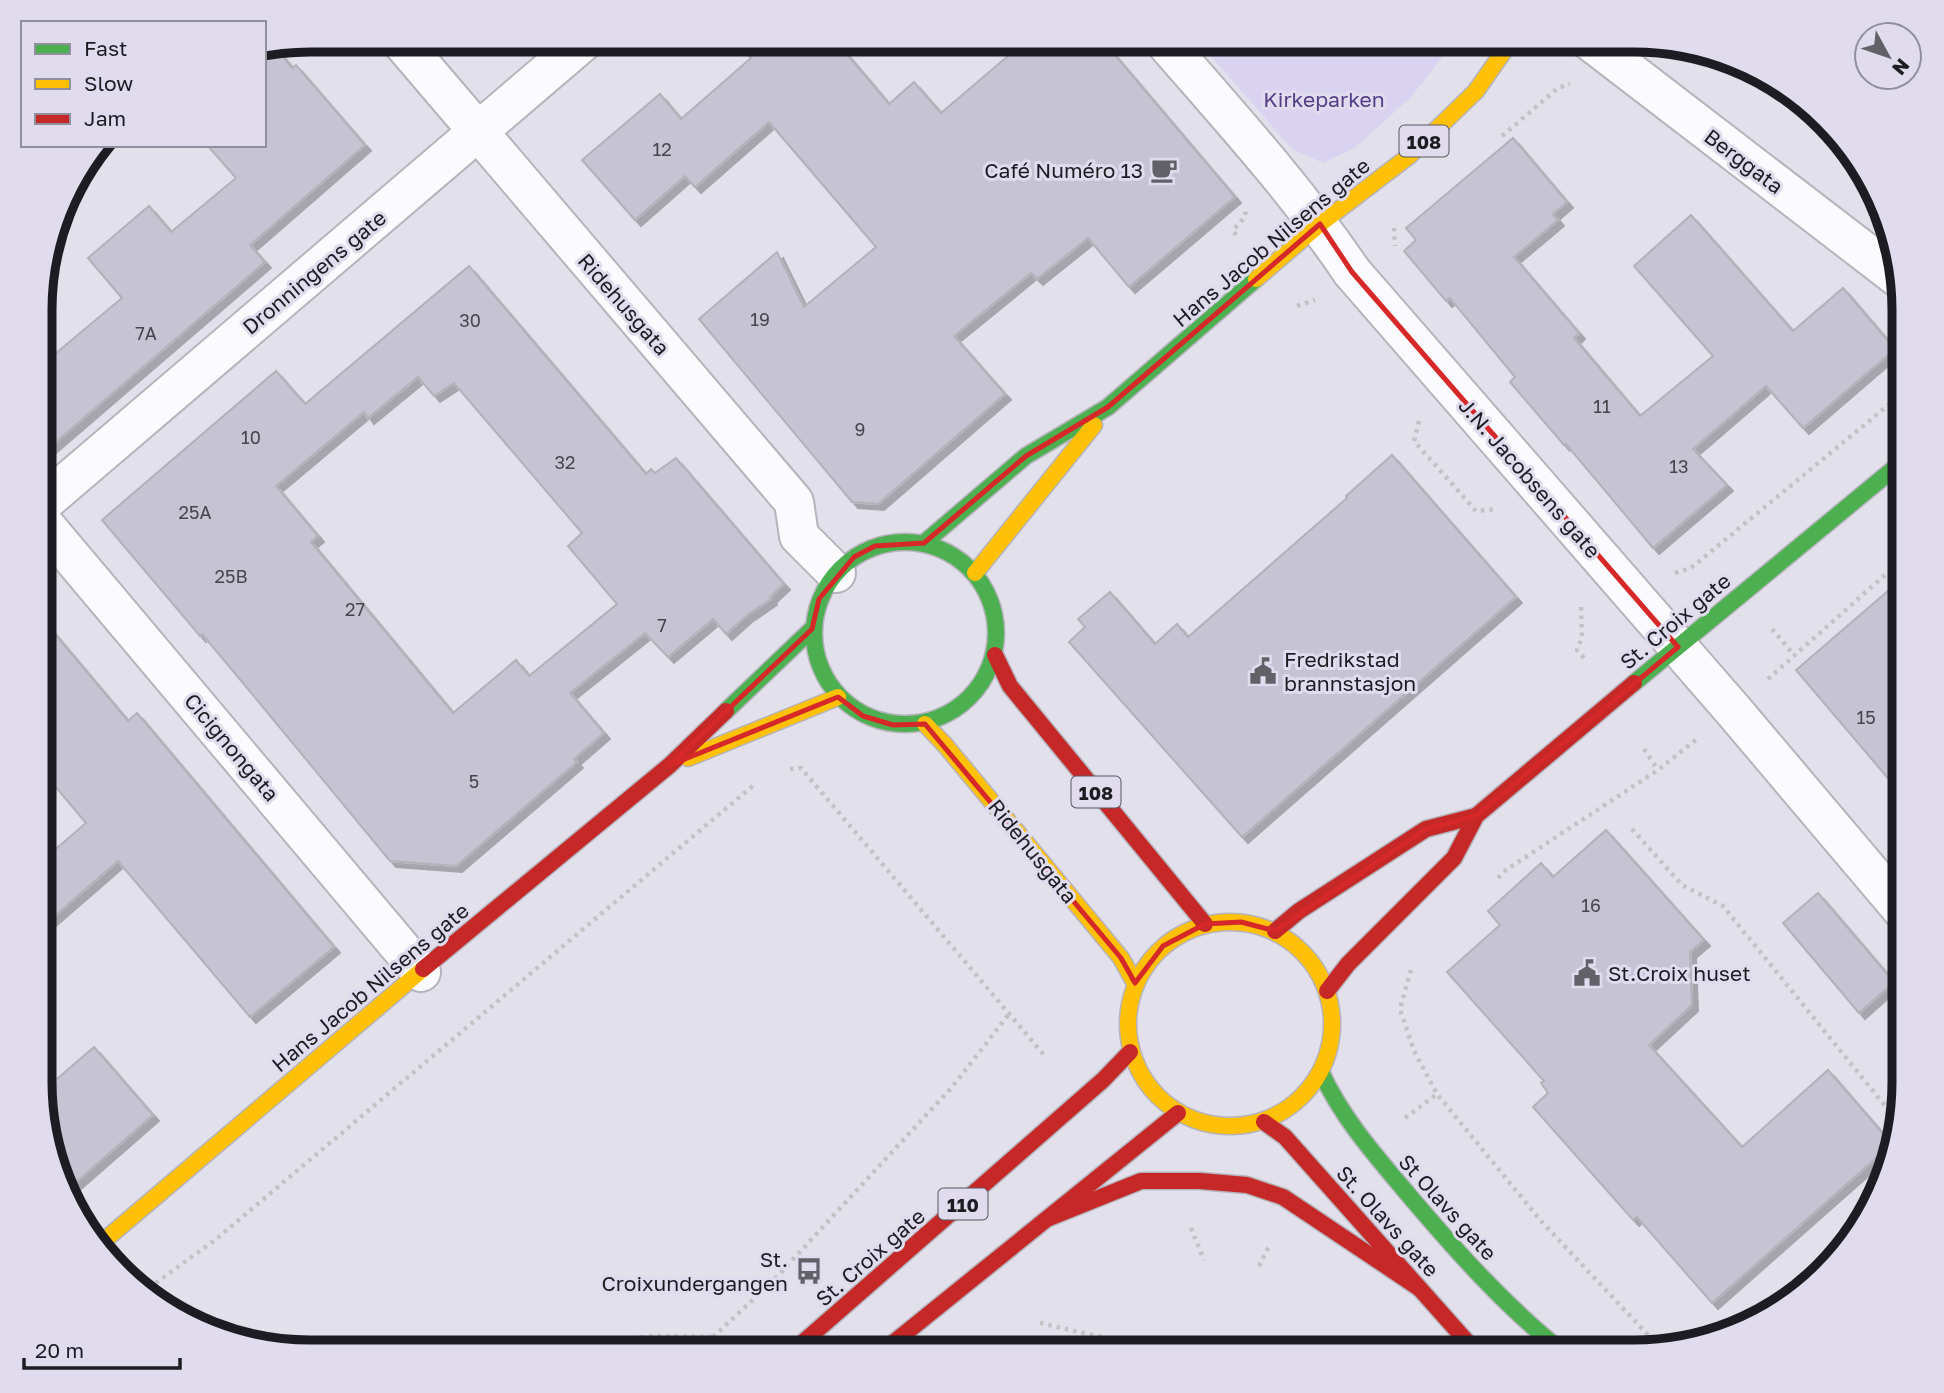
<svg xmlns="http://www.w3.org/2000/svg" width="1944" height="1393" font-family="'Golos Text',sans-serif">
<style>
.green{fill:#d9d3f1}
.building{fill:#c6c3d3;stroke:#b3b1b8;stroke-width:2;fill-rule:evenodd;filter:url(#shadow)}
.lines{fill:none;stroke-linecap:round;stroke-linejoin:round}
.street-casing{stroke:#b5b3bb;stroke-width:42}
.fast-casing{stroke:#b5b3bb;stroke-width:19}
.slow-casing{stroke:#b5b3bb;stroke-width:19}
.jam-casing{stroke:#b5b3bb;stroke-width:19}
.path{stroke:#c2c2c5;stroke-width:4.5;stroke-dasharray:3.5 5;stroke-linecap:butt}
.street{stroke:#fbfafc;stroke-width:38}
.fast{stroke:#4caf50;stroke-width:16}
.slow{stroke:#ffc107;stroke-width:16}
.jam{stroke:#c62828;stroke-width:16}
.marked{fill:none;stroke:#d62828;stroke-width:5;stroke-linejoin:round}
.labels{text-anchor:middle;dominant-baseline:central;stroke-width:6;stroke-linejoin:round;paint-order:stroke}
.number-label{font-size:18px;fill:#47464e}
.shield{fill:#e0dcee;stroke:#58565f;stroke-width:2}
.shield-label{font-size:19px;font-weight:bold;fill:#1d1c22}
.park-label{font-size:21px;fill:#543d87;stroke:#e0dcee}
.street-label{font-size:21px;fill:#1d1c22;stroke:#e0dcee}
.poi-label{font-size:21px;fill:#1d1c22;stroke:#e0dcee;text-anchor:end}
.rim{fill:none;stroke:#1d1c22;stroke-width:9}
</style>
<defs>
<filter id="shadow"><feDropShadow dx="6" dy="6" stdDeviation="0" flood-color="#0004"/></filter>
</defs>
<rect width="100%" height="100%" fill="#e2e0ea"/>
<path class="green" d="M1198,41H1455L1411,97L1356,147L1323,163L1292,149Z"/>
<g class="building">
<path d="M736,40H835L889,104L914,82L941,113L1015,50L1018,41H1103L1235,197L1129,287L1088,238L1037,279L1031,273L954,336L1005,394L878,504L852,502L699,319L777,252L804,307L876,247L769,122L695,187L685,176L635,220L582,160L660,94L681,119L751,58Z"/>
<path d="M275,47L292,68L296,65L365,145L250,245L265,262L43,453V364L122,298L88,258L149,206L171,232L236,178L207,145H264V49Z"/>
<path d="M1513,138L1567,202L1553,214L1558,220L1514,257L1579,333L1574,338L1640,416L1713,356L1634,266L1691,215L1793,331L1843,288L1895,349L1803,428L1766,386L1693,449L1727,485L1653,548L1566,444L1564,445L1510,382L1515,377L1450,298L1446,301L1404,251L1416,240L1406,228Z"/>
<path d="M469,266L646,474L651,469L655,473L676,458L784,584L770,597L771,599L746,616L726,634L713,619L668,657L645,633L570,693L604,733L574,759L577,762L456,866L390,861L262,706L202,634L200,636L102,520L276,371L305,404ZM418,377L434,396L454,383L582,533L568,546L617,604L529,676L516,660L453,713L311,542L318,536L276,486L364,412L368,418Z"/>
<path d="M1392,455L1516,597L1242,837L1069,642L1085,627L1078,619L1110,592L1155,644L1177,624L1188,637L1347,498L1346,496Z"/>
<path d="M1903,578V796L1796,670Z"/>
<path d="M43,620L128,721L137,713L334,947L250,1017L118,861L43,926V860L86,823L43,772Z"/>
<path d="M1606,830L1704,940L1690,952L1692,1005L1649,1045L1742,1147L1828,1070L1892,1144L1712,1303L1637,1217L1633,1220L1533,1107L1548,1093L1541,1083L1544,1081L1447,972L1500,925L1488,911L1541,863L1553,877Z"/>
<path d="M1818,893L1894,982L1859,1013L1783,923Z"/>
<path d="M94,1047L153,1115L67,1190L43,1118V1091Z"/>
</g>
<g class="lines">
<defs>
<g id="street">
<path d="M400,40L794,502L799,536L836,573"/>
<path d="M1164,41C1229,116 1296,189 1352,272L1733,710L1903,911"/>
<path d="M1590,41L1900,279"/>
<path d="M43,503L585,40"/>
<path d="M43,523L421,972"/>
</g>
<g id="fast">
<circle cx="905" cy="633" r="91"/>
<path d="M924,543L1026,456L1108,407L1256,279"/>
<path d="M1634,683L1903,461"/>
<path d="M726,711L812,629"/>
<path d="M1321,1072C1342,1118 1375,1155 1407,1193C1456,1251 1505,1306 1564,1353"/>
</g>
<g id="slow">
<path d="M1256,279L1320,224L1409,156L1476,91L1511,41"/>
<path d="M975,573L1094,425"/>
<path d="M925,724L945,745L1121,958L1135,983"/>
<path d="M688,758L838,697"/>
<circle cx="1230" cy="1024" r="102"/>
<path d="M100,1244L423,969"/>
</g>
<g id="jam">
<path d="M995,655L1010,686L1205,924"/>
<path d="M1275,931L1299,911L1426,829L1476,816"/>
<path d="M423,969L670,765L726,711"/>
<path d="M1327,991L1348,964L1454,858L1476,816L1634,683"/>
<path d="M1264,1122L1285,1137L1477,1353"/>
<path d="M1049,1218L1141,1181H1200L1247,1185L1283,1197L1419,1288"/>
<path d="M792,1352L1103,1080L1130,1052"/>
<path d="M882,1352L1178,1113"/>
</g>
</defs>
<use href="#street" class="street-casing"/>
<use href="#fast" class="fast-casing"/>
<use href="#slow" class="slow-casing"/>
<use href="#jam" class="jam-casing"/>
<g class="path">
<path d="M1502,136L1558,88L1570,84"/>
<path d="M1394,228L1395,246"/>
<path d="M1236,235L1233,230L1245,217L1246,208"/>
<path d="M1297,306L1315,300"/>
<path d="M1419,421L1414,441L1476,511L1497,509"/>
<path d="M1675,573L1691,568L1903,393"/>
<path d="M1581,607L1582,637L1577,650L1584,658"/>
<path d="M1772,629L1794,655"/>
<path d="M1768,679L1903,559"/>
<path d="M1644,749L1658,770"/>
<path d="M790,769L801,768L1044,1055"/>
<path d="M1632,829L1682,885L1723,906L1899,1123"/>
<path d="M1498,878L1506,870L1658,770L1697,739"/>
<path d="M1411,970L1400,1009L1414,1051L1437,1094L1541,1221L1648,1335L1662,1346"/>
<path d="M1405,1118L1437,1094"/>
<path d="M1191,1228L1204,1260"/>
<path d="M1259,1266L1270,1244"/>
<path d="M142,1293L215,1240L755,784"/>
<path d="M1040,1323L1171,1353"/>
<path d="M713,1337L773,1281L953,1086L1009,1014"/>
<path d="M514,1352L653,1336L713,1337L700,1352"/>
</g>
<use href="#street" class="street"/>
<use href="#fast" class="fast"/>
<use href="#slow" class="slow"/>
<use href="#jam" class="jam"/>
</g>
<path class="marked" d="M1320,224L1352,272L1678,647L1476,816L1426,829L1275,931L1241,922L1205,924L1163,946L1135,983L1121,958L925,724L893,725L863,716L838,697L670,765L812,629L819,599L854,557L875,546L924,543L1026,456L1108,407Z"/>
<defs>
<symbol id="cafe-bare" viewBox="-9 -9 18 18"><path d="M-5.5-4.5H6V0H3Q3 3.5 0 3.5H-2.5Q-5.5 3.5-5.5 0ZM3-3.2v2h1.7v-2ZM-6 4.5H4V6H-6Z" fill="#626168" stroke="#e0dcee" stroke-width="2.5" paint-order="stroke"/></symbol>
<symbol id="civic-bare" viewBox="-9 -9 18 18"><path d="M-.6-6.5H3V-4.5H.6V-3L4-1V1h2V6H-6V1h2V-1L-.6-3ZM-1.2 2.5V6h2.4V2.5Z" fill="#626168" stroke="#e0dcee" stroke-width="2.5" paint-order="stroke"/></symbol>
<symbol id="bus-bare" viewBox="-9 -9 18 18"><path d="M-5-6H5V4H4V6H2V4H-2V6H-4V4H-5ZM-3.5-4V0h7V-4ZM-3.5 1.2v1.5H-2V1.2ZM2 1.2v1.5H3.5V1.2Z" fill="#626168" stroke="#e0dcee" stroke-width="2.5" paint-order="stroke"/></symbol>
</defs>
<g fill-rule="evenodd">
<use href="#cafe-bare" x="1145" y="151" width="38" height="38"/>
<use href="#civic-bare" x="1244" y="652" width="38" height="38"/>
<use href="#civic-bare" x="1568" y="954" width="38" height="38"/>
<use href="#bus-bare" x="790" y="1252" width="38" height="38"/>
</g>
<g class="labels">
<g class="number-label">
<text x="662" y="149">12</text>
<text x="760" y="319">19</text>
<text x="470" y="320">30</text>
<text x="146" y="333">7A</text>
<text x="1602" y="406">11</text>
<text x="860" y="429">9</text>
<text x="251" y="437">10</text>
<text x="565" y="462">32</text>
<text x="1679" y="466">13</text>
<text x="195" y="512">25A</text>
<text x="231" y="576">25B</text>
<text x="355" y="609">27</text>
<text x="662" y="625">7</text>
<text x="1866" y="717">15</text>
<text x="474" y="781">5</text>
<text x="1591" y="905">16</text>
</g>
<g class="shield">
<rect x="1399.5" y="125.5" width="49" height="31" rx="5"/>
<rect x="1071.5" y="776.5" width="49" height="31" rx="5"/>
<rect x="938.5" y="1188.5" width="49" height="31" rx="5"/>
</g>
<g class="shield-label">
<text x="1424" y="141">108</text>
<text x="1096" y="792">108</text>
<text x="963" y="1204">110</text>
</g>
<g class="park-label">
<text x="1324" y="99">Kirkeparken</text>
</g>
<g class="street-label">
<text transform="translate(1744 161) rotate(37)">Berggata</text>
<text transform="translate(1271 242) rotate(-40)">Hans Jacob Nilsens gate</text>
<text transform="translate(314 272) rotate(-40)">Dronningens gate</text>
<text transform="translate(624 304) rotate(49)">Ridehusgata</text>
<text transform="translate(1530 478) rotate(49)">J.N. Jacobsens gate</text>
<text transform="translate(1675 621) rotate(-40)">St. Croix gate</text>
<text transform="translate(232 747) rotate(50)">Cicignongata</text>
<text transform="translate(1033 851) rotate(51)">Ridehusgata</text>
<text transform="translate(370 987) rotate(-40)">Hans Jacob Nilsens gate</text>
<text transform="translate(1448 1207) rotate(48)">St Olavs gate</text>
<text transform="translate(1388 1221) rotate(48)">St. Olavs gate</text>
<text transform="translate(870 1257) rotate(-41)">St. Croix gate</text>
</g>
<g class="poi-label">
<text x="1143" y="170">Café Numéro 13</text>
<text x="1284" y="659" text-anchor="start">Fredrikstad<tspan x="1284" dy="24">brannstasjon</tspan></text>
<text x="1608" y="973" text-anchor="start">St.Croix huset</text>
<text x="788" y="1259">St.<tspan x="788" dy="24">Croixundergangen</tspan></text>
</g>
</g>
<path d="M0 0H1944V1393H0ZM310 52H1634A258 258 0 0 1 1892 310V1082A258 258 0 0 1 1634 1340H310A258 258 0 0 1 52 1082V310A258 258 0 0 1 310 52Z" fill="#e0dcee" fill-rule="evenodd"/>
<path class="rim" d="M310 52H1634A258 258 0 0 1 1892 310V1082A258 258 0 0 1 1634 1340H310A258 258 0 0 1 52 1082V310A258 258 0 0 1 310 52Z"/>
<rect x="21" y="21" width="245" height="126" fill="#e0dcee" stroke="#928f9c" stroke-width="2"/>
<rect x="35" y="44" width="35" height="10" fill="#4caf50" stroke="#928f9c" stroke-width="2"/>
<text x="84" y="56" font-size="21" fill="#1d1c22">Fast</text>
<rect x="35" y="79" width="35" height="10" fill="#ffc107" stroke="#928f9c" stroke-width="2"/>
<text x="84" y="91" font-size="21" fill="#1d1c22">Slow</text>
<rect x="35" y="114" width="35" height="10" fill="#c62828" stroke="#928f9c" stroke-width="2"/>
<text x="84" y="126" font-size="21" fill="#1d1c22">Jam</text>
<g transform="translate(1888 56) rotate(130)"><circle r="33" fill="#e0dcee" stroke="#928f9c" stroke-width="2"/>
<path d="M0-5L12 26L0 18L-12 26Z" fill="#626168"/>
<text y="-10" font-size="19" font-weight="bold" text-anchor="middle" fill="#1d1c22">N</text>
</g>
<path d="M24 1358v10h156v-10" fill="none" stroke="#1d1c22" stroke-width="3.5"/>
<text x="35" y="1358" font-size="21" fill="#1d1c22" stroke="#e0dcee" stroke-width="5" paint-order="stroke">20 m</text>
</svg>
